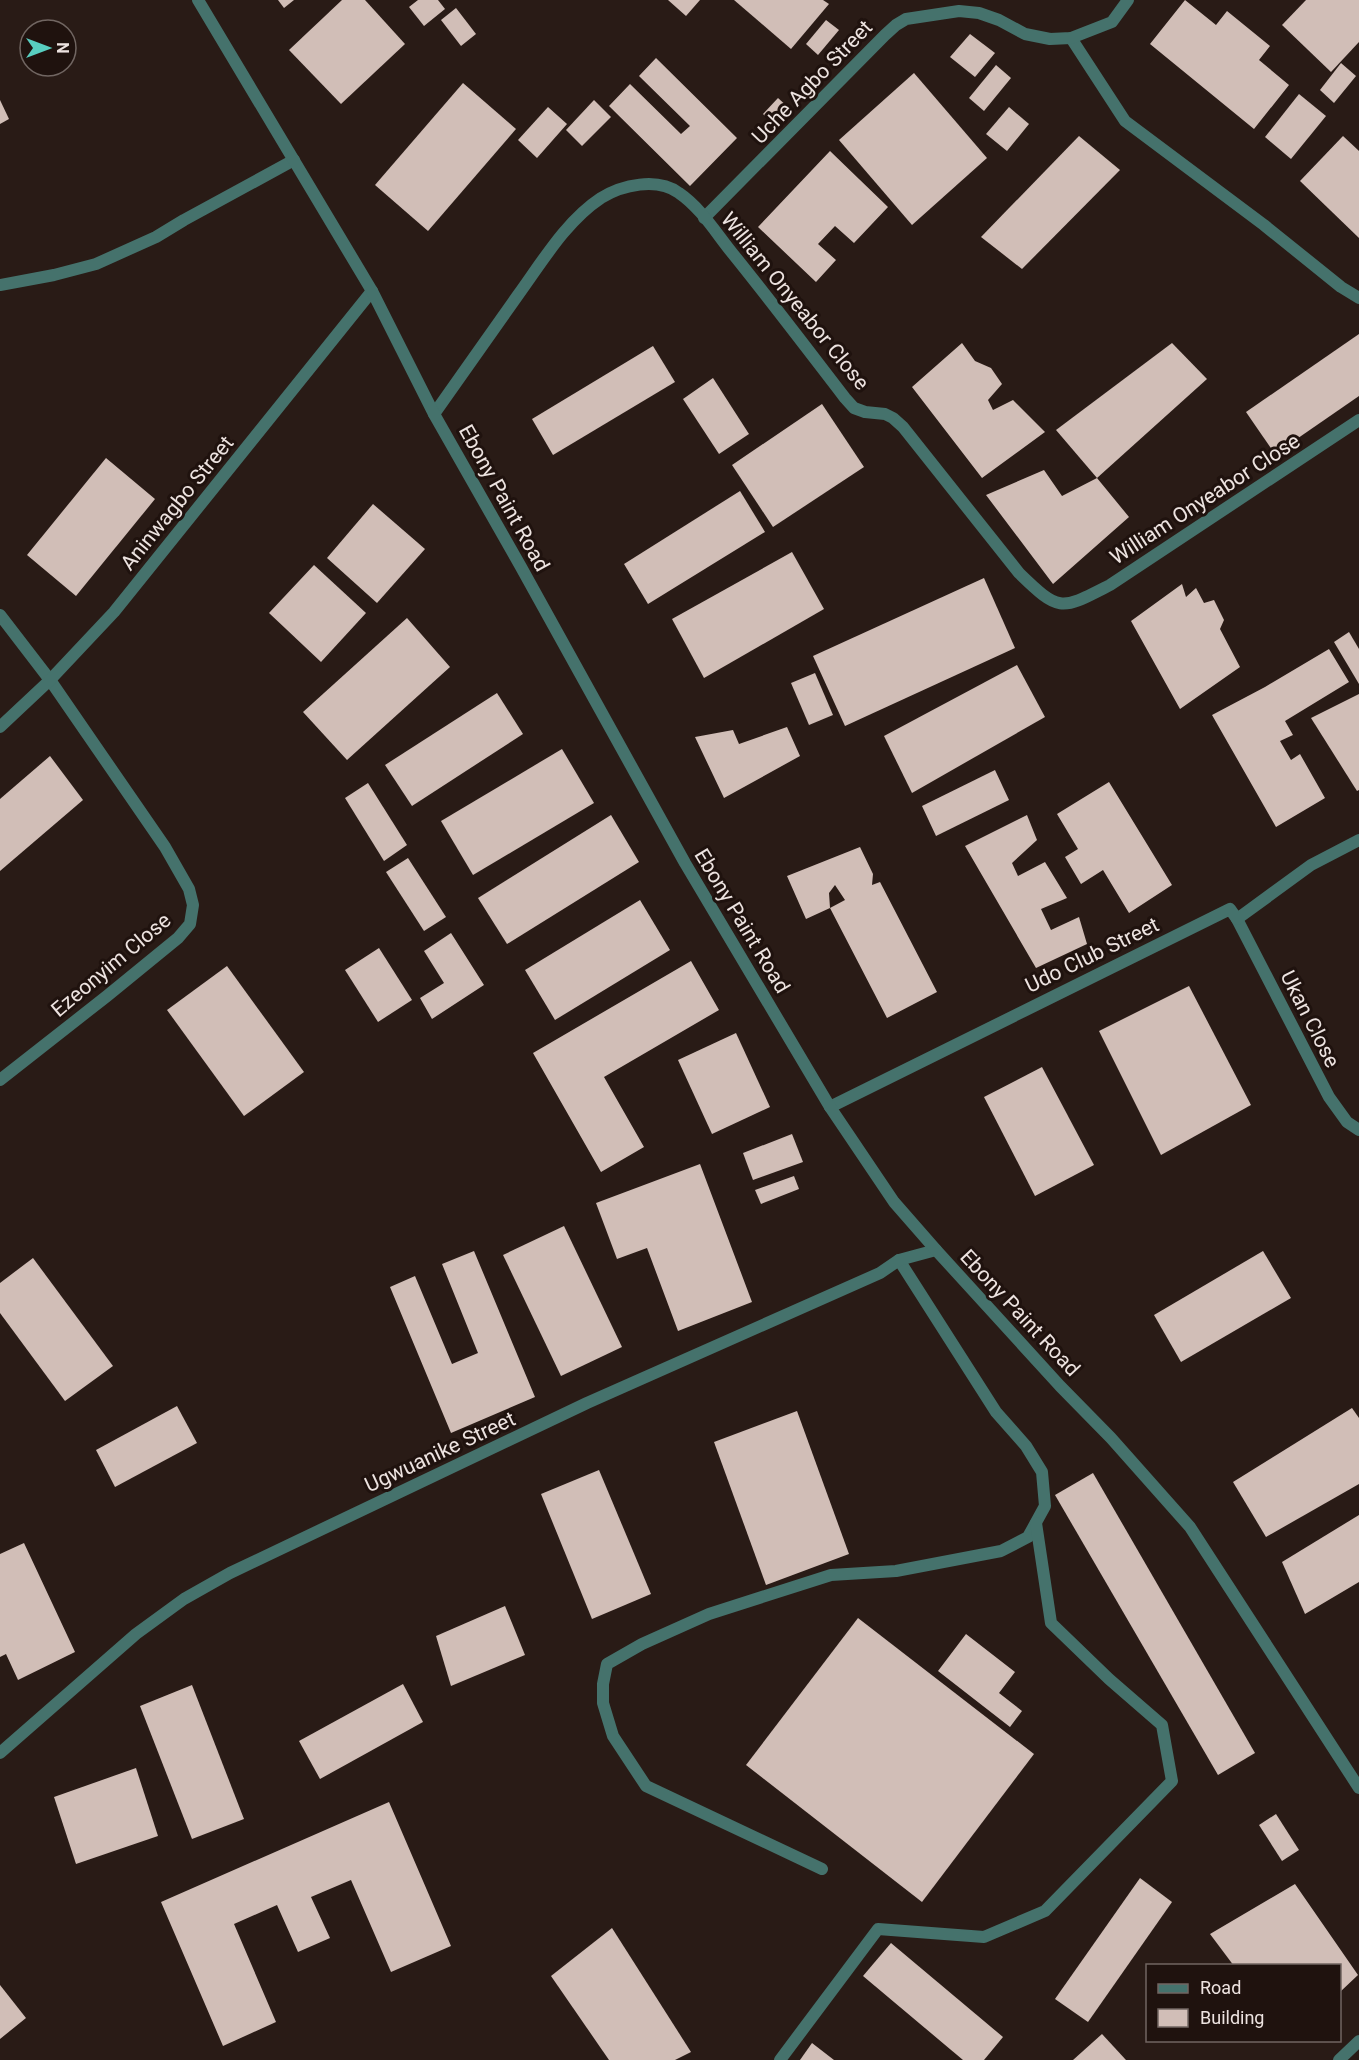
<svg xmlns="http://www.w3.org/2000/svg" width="1359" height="2060" font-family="Roboto,sans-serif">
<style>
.building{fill:#d1beb7;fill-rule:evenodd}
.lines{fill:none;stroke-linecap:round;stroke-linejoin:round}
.service{stroke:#45726c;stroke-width:12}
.minor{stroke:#45726c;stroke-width:12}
.tertiary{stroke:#45726c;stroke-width:12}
.labels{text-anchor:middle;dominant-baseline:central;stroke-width:6;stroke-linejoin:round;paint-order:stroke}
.street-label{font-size:21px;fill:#ede3e0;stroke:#1f120e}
</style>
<rect width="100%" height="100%" fill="#291b16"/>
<g class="building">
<path d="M278,0H294L284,8Z"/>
<path d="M342,0H365L405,44L341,104L289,50Z"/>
<path d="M418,0H438L445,9L424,26L409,7Z"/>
<path d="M668,0H700L686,16Z"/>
<path d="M734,0H823L829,4L791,49Z"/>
<path d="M1185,0L1216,25L1227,11L1270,46L1259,60L1289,85L1254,129L1150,44Z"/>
<path d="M1306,0H1359V42L1331,72L1282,25Z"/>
<path d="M456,8L476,34L461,46L441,20Z"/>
<path d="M826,20L839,30L818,55L806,44Z"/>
<path d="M970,34L995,53L975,77L950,57Z"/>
<path d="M656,58L737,138L690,186L609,106L630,84L681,134L690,126L639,76Z"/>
<path d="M1341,63L1356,76L1334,103L1320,90Z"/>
<path d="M996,65L1011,78L984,111L969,98Z"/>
<path d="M914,73L987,158L912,225L839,140Z"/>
<path d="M463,83L516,129L428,231L375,185Z"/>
<path d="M1299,94L1326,116L1291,159L1265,137Z"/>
<path d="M778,98L789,108L774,125L763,114Z"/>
<path d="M0,100L9,119L0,124Z"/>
<path d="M594,100L611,117L582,146L566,130Z"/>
<path d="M548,107L567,124L537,158L518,140Z"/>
<path d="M1009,107L1029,124L1007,151L986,134Z"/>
<path d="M1079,136L1120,170L1022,269L981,237Z"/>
<path d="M1343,136L1359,151V238L1300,181Z"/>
<path d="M830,151L888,207L854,243L835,226L818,244L836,260L816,282L758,227Z"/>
<path d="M1359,334V396L1275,454L1246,412Z"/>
<path d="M962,343L975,361L991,368L1002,384L988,400L993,410L1013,400L1045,432L982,478L912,387Z"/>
<path d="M1172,343L1207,379L1097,478L1056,430Z"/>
<path d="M653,346L675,382L553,455L532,419Z"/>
<path d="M713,378L749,434L719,454L683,399Z"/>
<path d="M822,404L864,467L773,527L732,465Z"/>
<path d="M106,458L155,499L76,596L27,555Z"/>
<path d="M1044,470L1062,496L1097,478L1129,517L1053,584L986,495Z"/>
<path d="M740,491L765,532L648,604L624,564Z"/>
<path d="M373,504L425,549L377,603L327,558Z"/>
<path d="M792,552L824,609L704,678L672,619Z"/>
<path d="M314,565L366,613L321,662L269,613Z"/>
<path d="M984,578L1015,648L845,726L813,656Z"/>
<path d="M1182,584L1186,597L1196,588L1204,603L1214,600L1224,620L1220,629L1240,667L1180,709L1131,621Z"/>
<path d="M407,618L450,667L347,760L303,712Z"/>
<path d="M1349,632L1359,649V684L1334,642Z"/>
<path d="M1329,649L1349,682L1285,721L1293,735L1280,741L1291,760L1300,754L1325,798L1276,827L1212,715L1265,687Z"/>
<path d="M1017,665L1045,717L912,793L884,736Z"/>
<path d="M815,673L833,715L809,725L791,683Z"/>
<path d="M497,693L523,734L412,806L385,765Z"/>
<path d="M1359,694V790L1357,791L1311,718Z"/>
<path d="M787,727L800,756L724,798L695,737L733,730L739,744Z"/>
<path d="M562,749L594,803L473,875L441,821Z"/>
<path d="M50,756L83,800L0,871V799Z"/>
<path d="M995,770L1009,800L936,836L922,806Z"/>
<path d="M1109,782L1172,885L1129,913L1103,870L1081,884L1065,857L1078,849L1057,814Z"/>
<path d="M368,783L407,845L384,861L345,798Z"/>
<path d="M611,815L639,862L507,944L478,898Z"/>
<path d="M1027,815L1037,840L1012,863L1018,876L1045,862L1067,898L1041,909L1051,930L1079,917L1087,944L1036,968L965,846Z"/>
<path d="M860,847L873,874L872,885L880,882L937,992L887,1018L830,908L806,919L787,876ZM835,885L845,900L830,908L829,893Z"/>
<path d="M408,858L446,917L424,931L386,872Z"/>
<path d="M640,900L670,950L555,1020L525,970Z"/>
<path d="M451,933L484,985L432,1019L420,998L444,983L424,951Z"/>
<path d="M379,948L412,1000L378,1022L345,970Z"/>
<path d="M691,961L719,1010L604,1077L644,1147L601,1172L533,1053Z"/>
<path d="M227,966L304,1072L244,1116L167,1010Z"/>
<path d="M1189,986L1251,1105L1161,1155L1099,1031Z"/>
<path d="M736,1033L770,1107L712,1134L678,1060Z"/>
<path d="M1042,1067L1094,1165L1035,1196L984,1097Z"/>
<path d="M792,1134L803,1162L753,1180L743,1153Z"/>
<path d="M700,1164L752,1302L678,1331L647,1248L617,1259L596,1203Z"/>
<path d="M794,1176L799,1189L761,1204L755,1190Z"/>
<path d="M564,1226L622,1347L561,1376L503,1255Z"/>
<path d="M474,1251L535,1397L451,1433L390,1287L415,1276L452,1364L478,1353L442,1264Z"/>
<path d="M1263,1251L1291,1298L1181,1362L1154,1315Z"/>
<path d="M33,1258L113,1366L65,1401L0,1313V1283Z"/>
<path d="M177,1406L197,1443L115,1487L96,1450Z"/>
<path d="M1352,1408L1359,1418V1484L1266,1537L1233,1482Z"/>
<path d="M797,1411L849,1554L766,1585L714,1442Z"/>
<path d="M599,1470L651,1594L592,1619L541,1494Z"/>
<path d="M1093,1473L1255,1753L1218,1775L1055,1495Z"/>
<path d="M1359,1515V1582L1305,1614L1282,1562Z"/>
<path d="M24,1543L75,1652L18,1680L6,1654L0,1657V1554Z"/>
<path d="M505,1606L525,1655L451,1686L436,1636Z"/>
<path d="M858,1618L1034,1754L922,1902L746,1765Z"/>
<path d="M966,1634L1015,1672L999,1693L1022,1711L1010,1727L938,1671Z"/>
<path d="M403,1684L423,1722L320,1779L299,1741Z"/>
<path d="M192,1685L244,1819L192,1839L140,1706Z"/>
<path d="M136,1768L158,1836L76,1864L54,1797Z"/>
<path d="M389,1802L451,1946L391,1972L351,1880L311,1897L330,1938L298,1952L277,1905L234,1924L276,2022L223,2046L161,1902Z"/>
<path d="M1276,1814L1299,1850L1282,1861L1259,1825Z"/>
<path d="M1140,1878L1172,1902L1088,2022L1055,1999Z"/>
<path d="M1295,1884L1358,1975L1340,1992V1966H1234L1210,1934Z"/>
<path d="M612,1928L691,2052L675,2060H609L551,1976Z"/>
<path d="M891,1943L1003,2037L984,2060H963L863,1976Z"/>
<path d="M0,1985L26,2018L0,2039Z"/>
<path d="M1102,2034L1126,2060H1073Z"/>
<path d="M812,2043L834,2060H800Z"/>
</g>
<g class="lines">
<path class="service" d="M822,1869L646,1786L613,1736L603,1703V1684L607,1664L642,1644L709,1614L831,1575L896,1571L1001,1551L1028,1537L1045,1506L1042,1472L1026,1446L996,1412L899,1260"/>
<g class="minor">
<path d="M1071,38L1125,121L1264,225L1341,287L1359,298"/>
<path d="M704,218L885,35L896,25L906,19L959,11L979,13L999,20L1025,34L1050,39L1071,38L1112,22L1128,0"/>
<path d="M0,285L54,275L96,264L156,237L184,220L294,160"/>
<path d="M434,414C462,374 490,335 518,295C542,262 566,221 601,198C622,185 657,177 679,193C701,208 716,233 733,254C771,301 808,350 845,398L854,408L865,412L885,414L893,418L903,427L1019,573C1060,613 1061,610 1110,585L1359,420"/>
<path d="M0,615L50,680L165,847L189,889L193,905L190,924L178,938L107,996L0,1080"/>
<path d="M0,727L50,680L114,612L372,291"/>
<path d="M1237,919L1329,1097L1347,1122L1359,1130"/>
<path d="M830,1107L1230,909L1237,919L1311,865L1359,840"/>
<path d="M0,1753L136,1634L184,1599L230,1573L587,1403L880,1273L899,1260L936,1250"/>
<path d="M780,2060L878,1929L984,1937L1045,1911L1172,1781L1162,1725L1109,1679L1051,1623L1036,1523"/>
<path d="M1339,2060L1359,2041"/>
</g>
<path class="tertiary" d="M198,0L372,291L434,414L521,567L685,863L830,1107L894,1202L936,1250L1060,1386L1111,1438L1190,1527L1359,1788"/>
</g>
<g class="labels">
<g class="street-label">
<text transform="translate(812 82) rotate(-46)">Uche Agbo Street</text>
<text transform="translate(795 301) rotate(51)">William Onyeabor Close</text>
<text transform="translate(504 498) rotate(61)">Ebony Paint Road</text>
<text transform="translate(1205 499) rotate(-33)">William Onyeabor Close</text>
<text transform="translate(177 503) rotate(-51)">Aninwagbo Street</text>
<text transform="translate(742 921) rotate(59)">Ebony Paint Road</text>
<text transform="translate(1092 955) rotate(-26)">Udo Club Street</text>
<text transform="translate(111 965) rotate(-40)">Ezeonyim Close</text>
<text transform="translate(1310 1019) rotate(63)">Ukan Close</text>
<text transform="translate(1020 1313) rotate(47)">Ebony Paint Road</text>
<text transform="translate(440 1452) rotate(-25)">Ugwuanike Street</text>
</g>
</g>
<rect x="1146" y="1964" width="195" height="78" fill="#1f120e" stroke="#716662" stroke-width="1.5"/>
<rect x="1158" y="1984" width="30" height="9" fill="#45726c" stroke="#716662" stroke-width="1.5"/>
<text x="1200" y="1994" font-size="18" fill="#ede3e0">Road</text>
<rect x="1158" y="2009" width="30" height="18" fill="#d1beb7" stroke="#716662" stroke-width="1.5"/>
<text x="1200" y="2024" font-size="18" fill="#ede3e0">Building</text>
<g transform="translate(48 48) rotate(90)"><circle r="28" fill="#1f120e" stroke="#716662" stroke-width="1.5"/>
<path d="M0-4.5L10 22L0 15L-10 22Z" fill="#58cec0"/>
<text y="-9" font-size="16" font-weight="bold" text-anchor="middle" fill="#ede3e0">N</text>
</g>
</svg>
